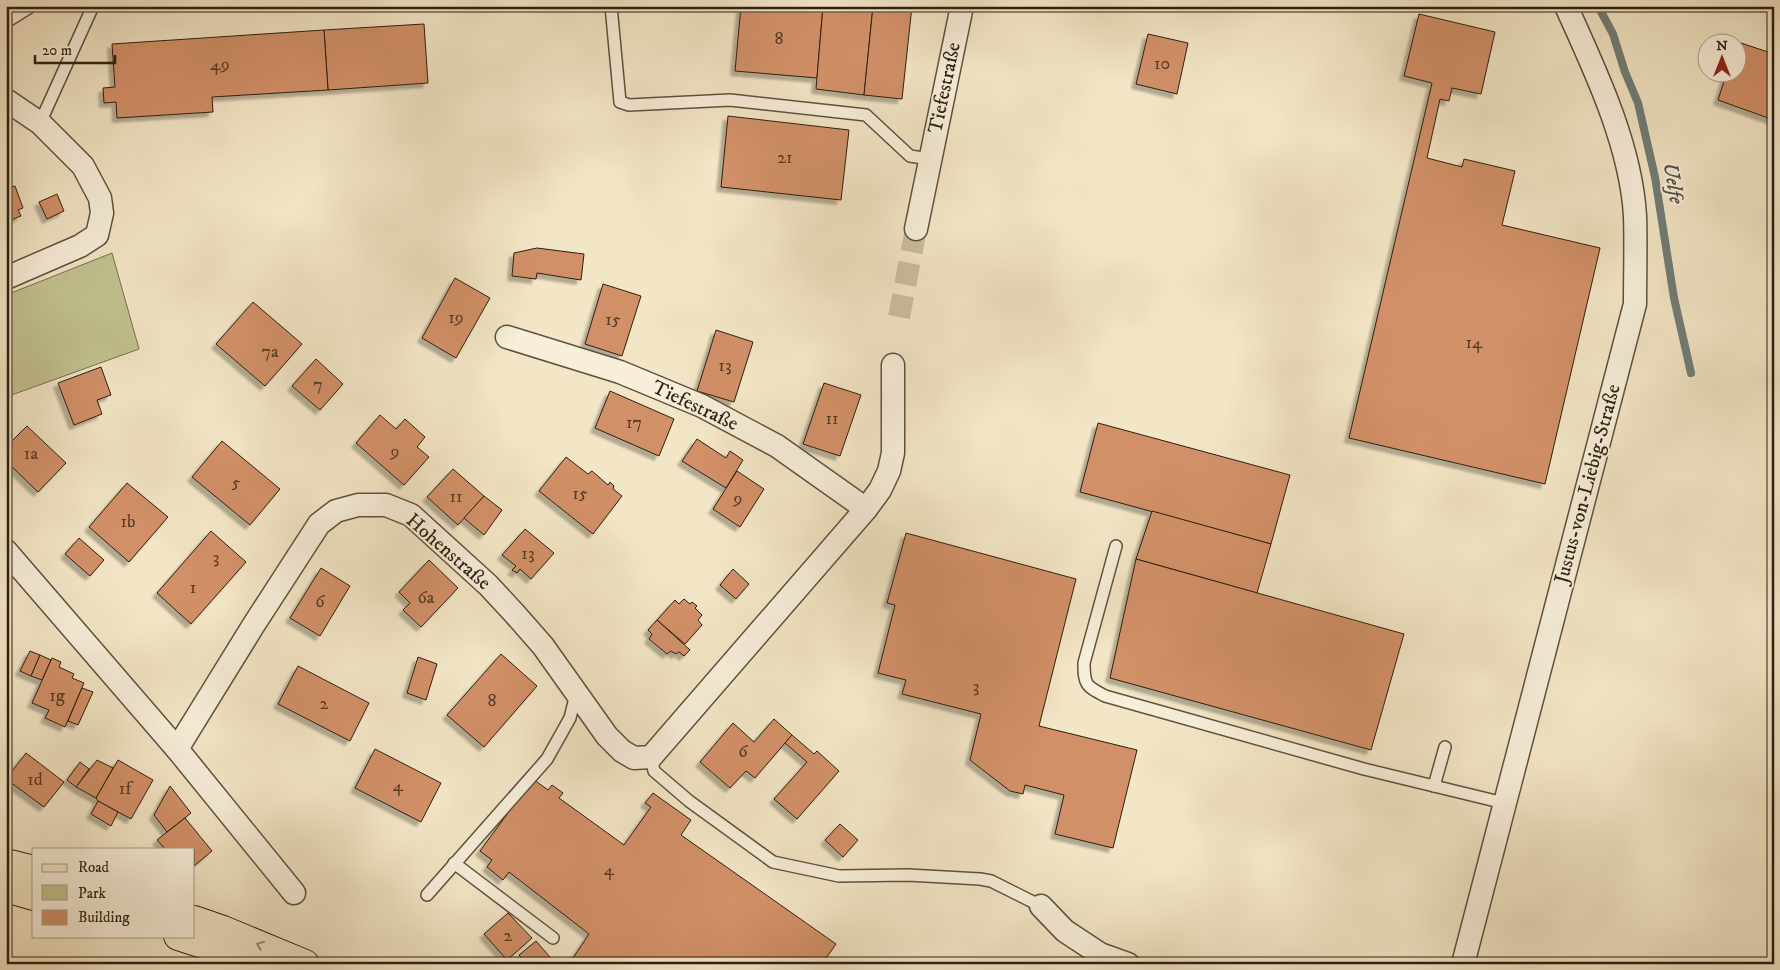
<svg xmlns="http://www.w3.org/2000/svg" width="1780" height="970" font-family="'IM FELL DW Pica',serif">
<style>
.green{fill:#c2c390;stroke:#777150}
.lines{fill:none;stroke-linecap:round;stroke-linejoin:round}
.stream{stroke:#707e78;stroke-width:8}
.building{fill:#d29067;stroke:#2c1f11;filter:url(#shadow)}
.minor-tunnel{stroke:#cbbea2;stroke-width:22;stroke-dasharray:22 11;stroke-linecap:butt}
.service-casing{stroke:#5e513e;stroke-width:14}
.minor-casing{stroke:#5e513e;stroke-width:25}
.primary-casing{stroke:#2c1f11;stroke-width:30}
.service{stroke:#f7efda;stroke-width:11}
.minor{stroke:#f7efda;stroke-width:22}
.primary{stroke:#f3e6c6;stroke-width:28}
.oneway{stroke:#998c75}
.labels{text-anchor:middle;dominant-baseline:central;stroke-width:4;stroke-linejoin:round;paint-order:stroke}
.number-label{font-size:18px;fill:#563b26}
.street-label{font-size:20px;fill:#2c1f11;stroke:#f7efda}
.water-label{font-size:21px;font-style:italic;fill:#4e4f44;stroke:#f7efda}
</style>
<defs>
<filter id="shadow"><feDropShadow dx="-4.5" dy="4.5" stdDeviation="1" flood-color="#0004"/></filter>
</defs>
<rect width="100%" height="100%" fill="#f3e6c6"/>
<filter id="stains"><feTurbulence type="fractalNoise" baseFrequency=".004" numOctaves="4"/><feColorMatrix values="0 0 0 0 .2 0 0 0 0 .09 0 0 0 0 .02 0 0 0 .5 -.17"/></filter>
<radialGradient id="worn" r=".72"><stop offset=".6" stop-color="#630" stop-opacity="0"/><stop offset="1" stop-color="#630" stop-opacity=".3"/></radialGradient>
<path class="green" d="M112,253L139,349L6,397V295Z"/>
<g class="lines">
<path class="stream" d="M1598,6L1613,34L1625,72L1638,103L1655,177L1674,298L1691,373"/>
</g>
<g class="building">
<path d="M741,6H823L817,78L735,71Z"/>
<path d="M823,6H873L864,95L816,89Z"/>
<path d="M873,6H912L902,99L864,95Z"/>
<path d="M1419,14L1495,32L1481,94L1452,88L1449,101L1440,99L1427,158L1462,167L1464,159L1515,171L1502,225L1600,248L1545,484L1349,438L1432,83L1404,76Z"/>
<path d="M424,24L428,83L328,90L324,30Z"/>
<path d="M324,30L328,90L212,97L213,112L117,118L116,102L104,103L103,88L115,87L112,44Z"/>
<path d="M1148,34L1188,43L1177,94L1136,84Z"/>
<path d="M1738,42L1774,54V120L1718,100L1727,72H1738Z"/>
<path d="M728,116L849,130L841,200L721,187Z"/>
<path d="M6,182H8L11,187L15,186L23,208L18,210L21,216L6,222Z"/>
<path d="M57,194L64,211L47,219L39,202Z"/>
<path d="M537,248L584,254L581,280L537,273L536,279L512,276L514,253Z"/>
<path d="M455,278L490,298L456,358L422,338Z"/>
<path d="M603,284L641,296L622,356L585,344Z"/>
<path d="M253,302L302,344L265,386L216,344Z"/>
<path d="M716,330L753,342L734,402L697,391Z"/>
<path d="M316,359L343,384L320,410L292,386Z"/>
<path d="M101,367L111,395L97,400L102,414L74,425L58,383Z"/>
<path d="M824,383L861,395L840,456L803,444Z"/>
<path d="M610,391L674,419L659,456L595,428Z"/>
<path d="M380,415L396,429L405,419L425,437L417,447L429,457L404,485L356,443Z"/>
<path d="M1098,423L1290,475L1271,544L1080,492Z"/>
<path d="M27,426L66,463L38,492L6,461V447Z"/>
<path d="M697,439L726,458L730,451L743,460L726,488L682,461Z"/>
<path d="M222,441L280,489L250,525L192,477Z"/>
<path d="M566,457L588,474L592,471L608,485L610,482L614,486L613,489L622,496L593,534L539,491Z"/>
<path d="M453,469L484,496L458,525L427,497Z"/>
<path d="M737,471L764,489L740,527L713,509Z"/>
<path d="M127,483L168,517L129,562L89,527Z"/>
<path d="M484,496L502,510L484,535L464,518Z"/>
<path d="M1152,511L1271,544L1257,593L1136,559Z"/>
<path d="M525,529L554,553L531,579L520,569L517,573L512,570L516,566L502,555Z"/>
<path d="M211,531L246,562L191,624L157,593Z"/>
<path d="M906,533L1076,579L1039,726L1137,750L1113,848L1055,834L1064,795L1025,785L1023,794L1010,791L970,760L981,714L902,694L906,680L878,673L895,605L887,603Z"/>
<path d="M79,538L104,560L90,576L65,554Z"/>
<path d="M1136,559L1404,634L1371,750L1110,678Z"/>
<path d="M429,560L458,588L421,627L403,610L410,603L399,592Z"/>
<path d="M321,568L350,586L320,636L290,618Z"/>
<path d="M733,569L749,584L736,599L720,585Z"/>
<path d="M684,599L690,604L692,602L697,606L695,608L702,615L698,620L702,625L685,644L657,620L675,600L679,604Z"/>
<path d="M657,620L690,650L684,656L679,652L676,654L671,651L667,654L649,639L652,634L648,630Z"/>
<path d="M30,651L40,655L31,676L20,671Z"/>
<path d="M501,654L537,686L484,747L447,715Z"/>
<path d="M40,655L51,660L42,680L31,676Z"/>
<path d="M418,657L437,664L426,700L407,693Z"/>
<path d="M52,658L61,662L59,667L74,674L72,678L84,683L65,727L45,718L49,710L32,703Z"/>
<path d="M298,666L369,703L350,741L278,704Z"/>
<path d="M82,688L93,692L78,725L68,721Z"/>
<path d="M774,719L792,735L755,778L746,771L730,788L700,762L733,723L754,742Z"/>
<path d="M792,735L814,754L817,751L839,771L797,819L774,799L807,762L785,743Z"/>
<path d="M375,749L441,783L421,822L355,788Z"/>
<path d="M26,753L64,782L44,807L6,779Z"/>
<path d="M97,760L113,768L96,798L76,787Z"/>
<path d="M118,760L153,780L131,819L98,801L96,798Z"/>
<path d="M80,762L89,769L76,787L67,780Z"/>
<path d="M533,779L548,790L552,785L563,793L559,798L624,845L651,807L645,803L653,793L691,820L681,835L836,944L822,964H636L628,958L624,964H569L589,934L509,872L503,880L487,867L492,860L480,851Z"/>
<path d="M170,786L191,813L167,832L154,815Z"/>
<path d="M98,801L118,812L111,826L91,814Z"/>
<path d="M185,818L212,851L194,866V849H165L157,840Z"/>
<path d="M840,824L858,840L843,857L825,840Z"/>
<path d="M508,913L532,938L507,960L484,934Z"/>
<path d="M536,941L556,964H527L519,955Z"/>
</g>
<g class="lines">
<path class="minor-tunnel" d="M899,317L916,229"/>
<defs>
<g id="service">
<path d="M611,6L620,102L629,105L730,100L866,115L910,156L930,159"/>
<path d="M6,22L30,7"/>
<path d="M40,123L93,6"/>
<path d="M1116,546L1084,663C1084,685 1086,686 1105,696L1364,769L1504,803"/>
<path d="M651,757L654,771L689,801L773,862L839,876L908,875L980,879L991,881L1041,906"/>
<path d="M1434,786L1445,747"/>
<path d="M454,863L553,938"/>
<path d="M427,895L547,759L570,718L576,694"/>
</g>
<g id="minor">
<path d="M6,100L40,123L83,166L100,198L102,213L97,235L80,246L6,278"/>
<path d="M916,229L962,6"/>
<path d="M507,337L620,372L702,406L777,446L866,509"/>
<path d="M6,551L177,749L294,893"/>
<path d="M177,749L253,626L319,524L336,511L358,505H386L411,515L488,585L514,613L543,646L607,736L622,751L634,758L651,757L866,509L880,490L889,471L893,453V365"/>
<path d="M1041,906L1065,931L1100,954L1128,964"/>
<path d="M1463,964L1635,304C1635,275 1636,245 1635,216C1631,145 1595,70 1566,6"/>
</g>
<g id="primary">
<path d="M6,863L34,870"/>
<path d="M6,888L34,896"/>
<path d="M194,920L223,930L305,964"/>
<path d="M178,936L221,950L253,964"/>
</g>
</defs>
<use href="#service" class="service-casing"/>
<use href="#minor" class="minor-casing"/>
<use href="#primary" class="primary-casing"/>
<use href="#service" class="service"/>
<use href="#minor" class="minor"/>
<use href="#primary" class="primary"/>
</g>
<defs><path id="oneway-chevron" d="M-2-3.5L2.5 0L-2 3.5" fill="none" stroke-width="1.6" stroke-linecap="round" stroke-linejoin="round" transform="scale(1.25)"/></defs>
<use class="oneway" href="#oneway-chevron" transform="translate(260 945) rotate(-158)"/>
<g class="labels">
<g class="number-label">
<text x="779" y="39">8</text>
<text x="1162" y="64">10</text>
<text x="220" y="65">49</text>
<text x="785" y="158">21</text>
<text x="456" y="318">19</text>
<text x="613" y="320">15</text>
<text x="1474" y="343">14</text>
<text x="270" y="352">7a</text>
<text x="725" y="366">13</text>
<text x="318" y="385">7</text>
<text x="832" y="419">11</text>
<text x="634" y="423">17</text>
<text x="395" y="452">9</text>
<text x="31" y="454">1a</text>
<text x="236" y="483">5</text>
<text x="580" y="494">15</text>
<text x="456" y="497">11</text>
<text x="738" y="499">9</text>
<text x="128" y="522">1b</text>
<text x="528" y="554">13</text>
<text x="216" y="558">3</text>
<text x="193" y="588">1</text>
<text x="426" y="598">6a</text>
<text x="320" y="602">6</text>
<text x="976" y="687">3</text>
<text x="57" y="696">1g</text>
<text x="492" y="701">8</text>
<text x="324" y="704">2</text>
<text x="743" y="752">6</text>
<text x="35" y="780">1d</text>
<text x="398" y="786">4</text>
<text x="125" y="789">1f</text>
<text x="609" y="870">4</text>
<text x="508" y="936">2</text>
</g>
<g class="street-label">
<text transform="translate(945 88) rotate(-78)">Tiefestraße</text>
<text transform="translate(695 406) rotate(25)">Tiefestraße</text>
<text transform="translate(1588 484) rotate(-75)">Justus-von-Liebig-Straße</text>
<text transform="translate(448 552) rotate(41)">Hohenstraße</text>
</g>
<g class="water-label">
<text transform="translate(1673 183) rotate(80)">Uelfe</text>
</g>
</g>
<rect width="1780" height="970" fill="none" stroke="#f3e6c6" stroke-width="25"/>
<rect x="8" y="8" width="1765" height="955" fill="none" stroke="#2c1f11" stroke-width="2.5"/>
<rect x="12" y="12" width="1755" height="945" fill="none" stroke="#2c1f11"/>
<rect x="32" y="848" width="162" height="90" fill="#f7efda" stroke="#a69c8a"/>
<rect x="42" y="864" width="25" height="8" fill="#f3e6c6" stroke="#a69c8a"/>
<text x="78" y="872" font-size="15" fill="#2c1f11">Road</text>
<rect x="42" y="885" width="25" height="15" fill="#c2c390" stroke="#a69c8a"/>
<text x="78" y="898" font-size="15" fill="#2c1f11">Park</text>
<rect x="42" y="910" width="25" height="15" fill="#d29067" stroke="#a69c8a"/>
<text x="78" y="922" font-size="15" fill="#2c1f11">Building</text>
<g transform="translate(1722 58)"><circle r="24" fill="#f7efda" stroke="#a69c8a"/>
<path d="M0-4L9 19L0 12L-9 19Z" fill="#8f2418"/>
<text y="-8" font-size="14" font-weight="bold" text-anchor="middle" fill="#2c1f11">N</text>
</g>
<path d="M35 55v8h80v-8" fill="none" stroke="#2c1f11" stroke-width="2.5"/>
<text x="42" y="55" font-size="15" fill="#2c1f11" stroke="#f7efda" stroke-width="4" paint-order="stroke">20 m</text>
<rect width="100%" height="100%" filter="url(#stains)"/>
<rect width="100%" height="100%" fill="url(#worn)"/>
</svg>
